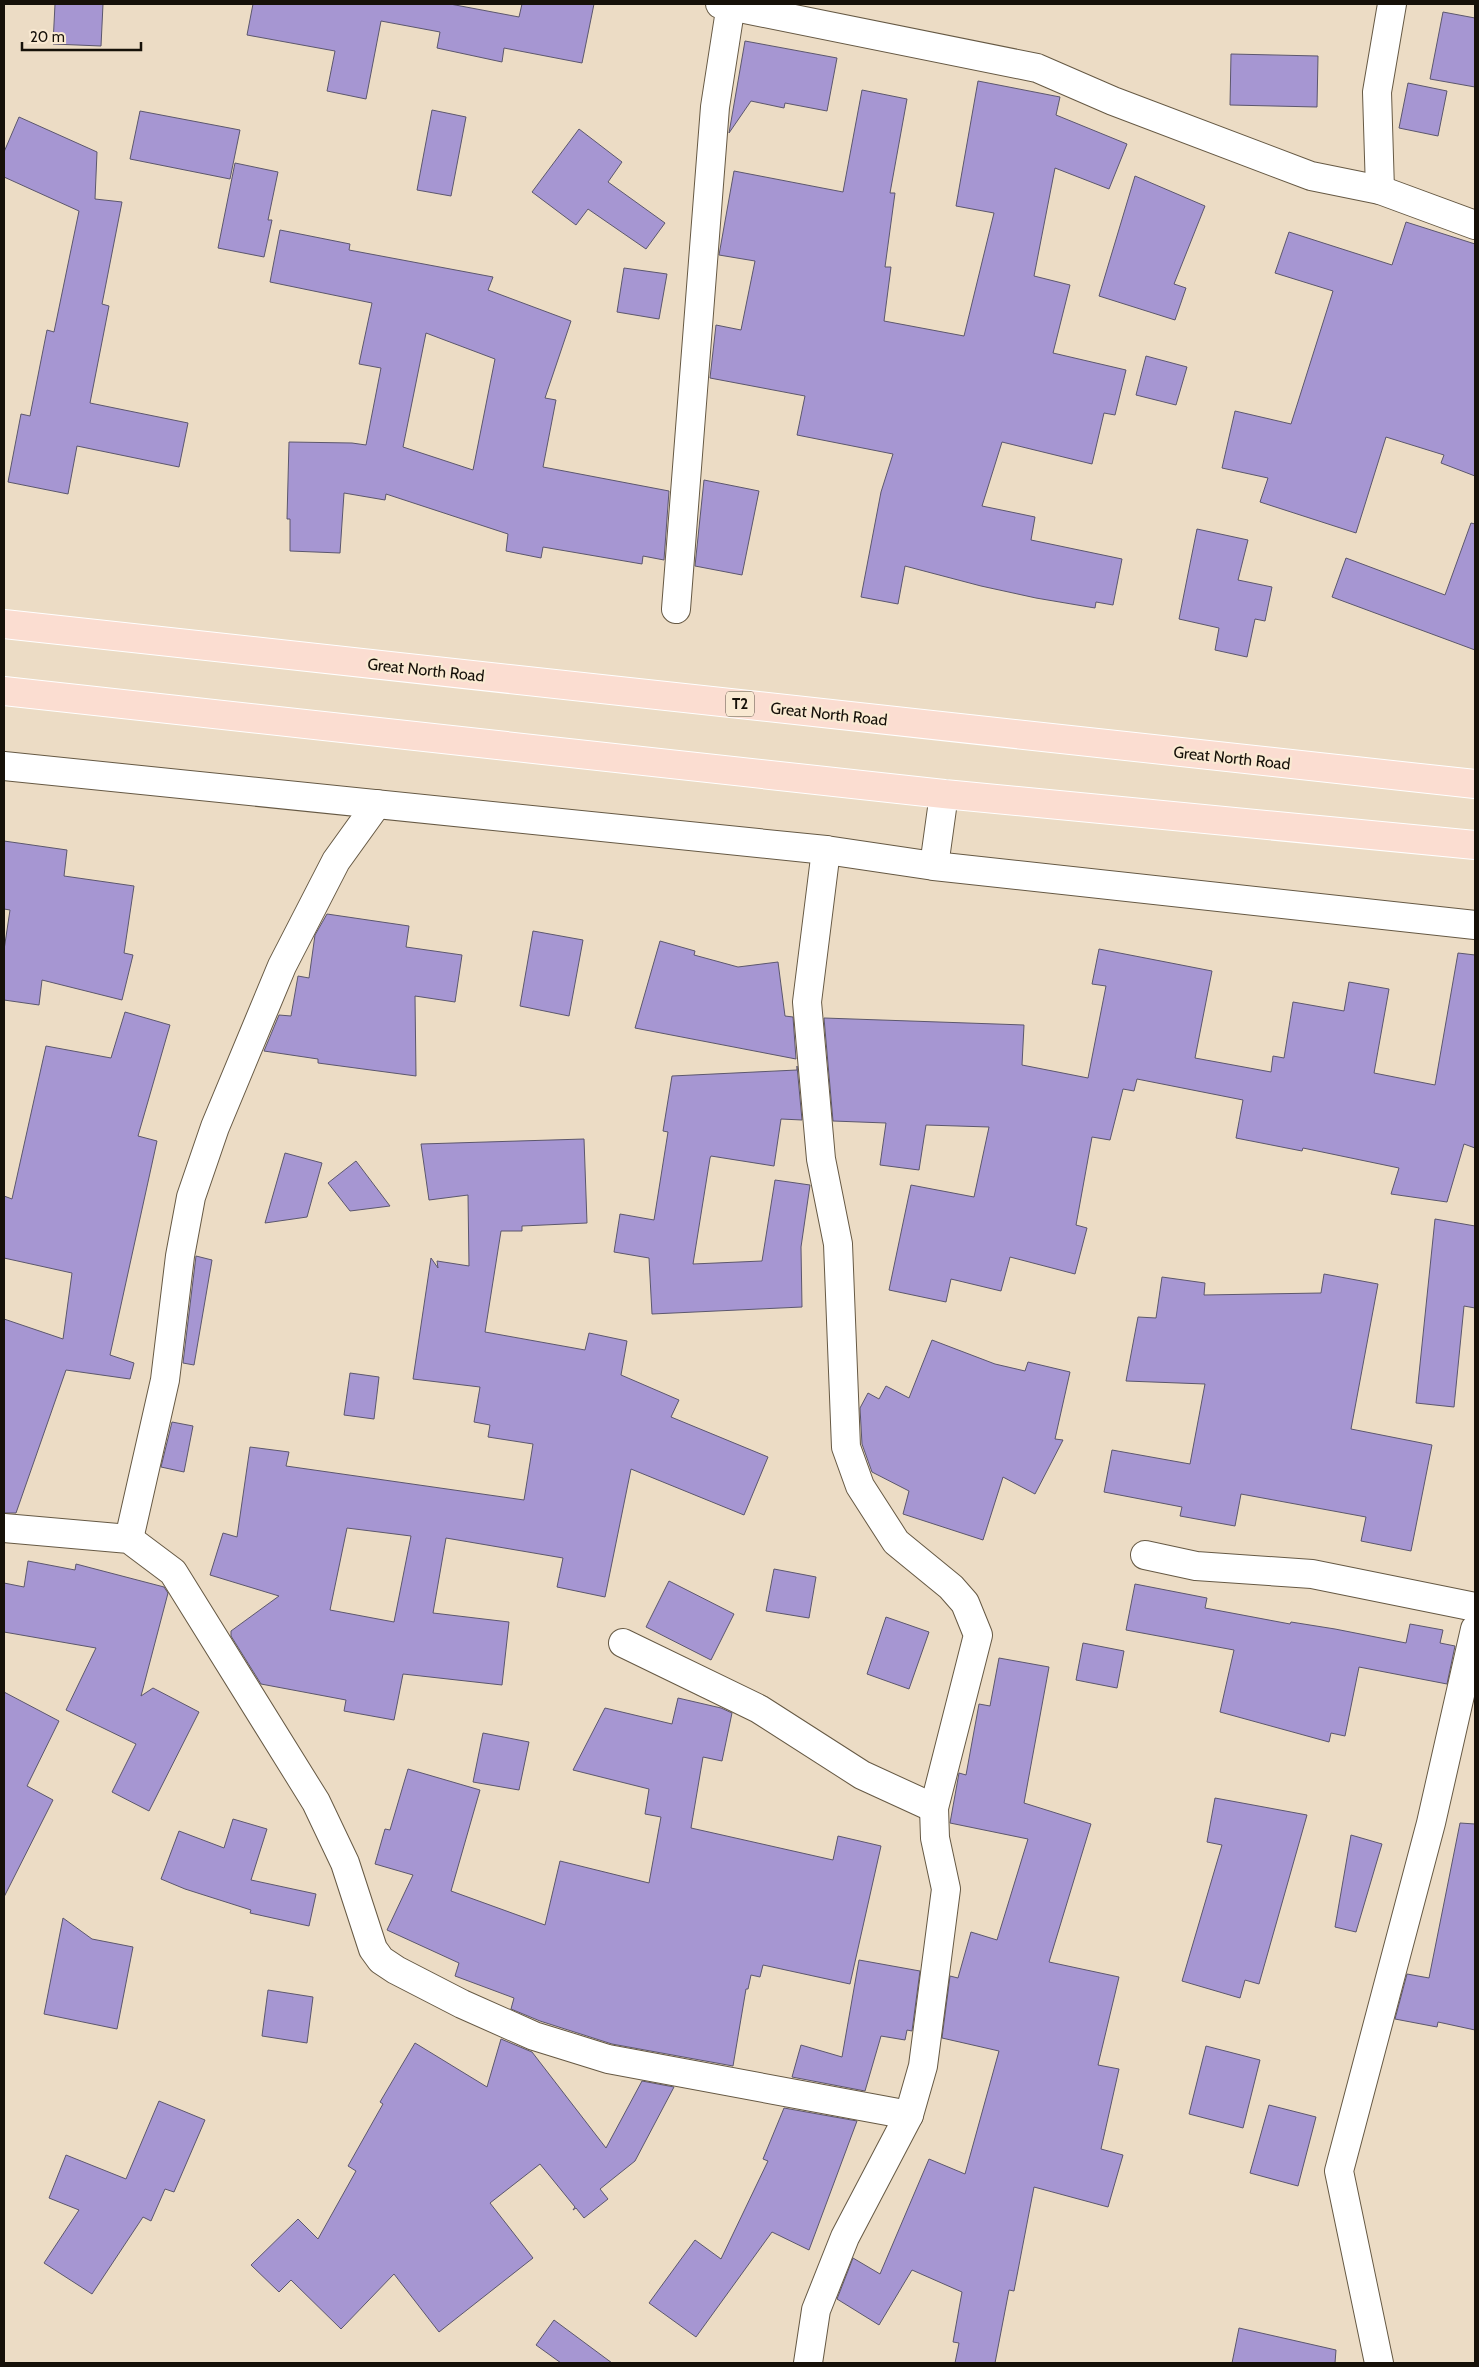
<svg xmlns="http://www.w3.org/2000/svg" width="1479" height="2367" font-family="Cabin,sans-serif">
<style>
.building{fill:#a696d2;stroke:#5c576d;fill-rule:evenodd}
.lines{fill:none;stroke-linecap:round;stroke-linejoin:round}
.minor-casing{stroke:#665944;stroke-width:30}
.major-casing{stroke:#fff;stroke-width:30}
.minor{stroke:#fff;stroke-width:28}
.major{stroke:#fbddd1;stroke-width:28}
.labels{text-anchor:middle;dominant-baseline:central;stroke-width:4.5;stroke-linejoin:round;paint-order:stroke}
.shield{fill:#f9e9d2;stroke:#5a5245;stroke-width:1}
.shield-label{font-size:15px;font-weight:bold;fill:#161109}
.street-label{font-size:16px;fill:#161109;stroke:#f9e9d2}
</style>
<rect width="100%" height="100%" fill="#ecdcc5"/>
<g class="building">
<path d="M55,4H103L101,46L53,44Z"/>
<path d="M253,4H450L519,17L522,4H594L582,63L504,48L502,62L437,48L440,32L381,21L366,99L327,91L335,51L247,35Z"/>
<path d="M1443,12L1475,18V87L1430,79Z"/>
<path d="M745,41L837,58L827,111L785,103L784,108L751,101L729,133Z"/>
<path d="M1231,54L1318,56L1317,107L1230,105Z"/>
<path d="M978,81L1060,97L1056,115L1127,144L1109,189L1055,168L1034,276L1070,285L1053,353L1126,370L1115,415L1104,413L1092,464L1002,442L982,506L1035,517L1031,540L1122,559L1113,605L1096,602L1095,608L1036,598L981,586L905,566L898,604L861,597L881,492L893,454L797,435L805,396L710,378L716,325L741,330L755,261L719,255L734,171L843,192L862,90L907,99L890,193H895L885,267H891L884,321L964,336L994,213L956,206Z"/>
<path d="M1408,83L1447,91L1438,136L1399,128Z"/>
<path d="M432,110L466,117L451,196L417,190Z"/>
<path d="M140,111L240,130L230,179L130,159Z"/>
<path d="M19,117L97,152L95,199L122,202L102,304L109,306L90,403L188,423L179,467L77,446L68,494L8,482L21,414L30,416L47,330L54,332L79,211L4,177V152Z"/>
<path d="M579,129L622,162L608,182L665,223L646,249L588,209L576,225L532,192Z"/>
<path d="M235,163L278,172L268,220H272L264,257L218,248Z"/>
<path d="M1135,176L1205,206L1174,284L1186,288L1175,320L1099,296Z"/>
<path d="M1406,222L1475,244V476L1441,463L1444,455L1386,437L1356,533L1260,502L1268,478L1222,468L1235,411L1291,424L1333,291L1275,273L1289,232L1392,265Z"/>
<path d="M280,230L350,244L349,250L493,277L488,290L571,321L545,398L556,400L543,467L669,491L664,560L643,556L642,564L543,547L541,558L506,551L508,534L386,494L385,500L344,493L340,553L290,551V519H287L289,442L352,443L366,445L381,368L359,364L372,303L270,282ZM426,333L495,359L473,470L403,447Z"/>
<path d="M624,268L667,274L659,319L617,312Z"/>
<path d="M1146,356L1187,367L1176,405L1136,395Z"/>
<path d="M704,480L759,491L742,575L695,566Z"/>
<path d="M1471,523L1475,524V650L1332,597L1346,558L1445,595Z"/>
<path d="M1197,529L1248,540L1238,580L1272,587L1265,621L1255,619L1247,657L1215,650L1219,628L1179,619Z"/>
<path d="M4,841L67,850L64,876L134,886L124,953L133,955L122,1000L42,980L39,1005L4,1000V950L10,910L4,909Z"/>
<path d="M327,914L409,926L406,947L462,955L455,1002L415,996L416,1076L318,1063V1059L264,1051L279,1015L291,1016L298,976L309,978L315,935Z"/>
<path d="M533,931L583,940L569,1016L520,1006Z"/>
<path d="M660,941L695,951L694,955L738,967L778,962L785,1016L793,1017L796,1059L635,1028Z"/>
<path d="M1099,949L1212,971L1195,1058L1271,1072L1273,1056L1284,1058L1293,1002L1344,1011L1349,982L1389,989L1374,1073L1435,1085L1458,953L1475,955V1148L1464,1144L1447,1202L1391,1194L1399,1168L1303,1148L1302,1151L1236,1138L1243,1100L1137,1079L1134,1091L1123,1089L1110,1140L1092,1137L1076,1225L1087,1228L1075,1274L1010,1257L1001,1291L951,1279L946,1302L889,1290L911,1185L974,1197L989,1127L926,1125L919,1170L880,1165L886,1123L833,1121L824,1018L1024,1025L1022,1065L1088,1078L1106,986L1092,984Z"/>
<path d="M125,1012L170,1025L138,1136L157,1141L110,1355L134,1363L130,1379L66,1370L16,1513H4V1319L63,1339L72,1273L4,1258V1196L12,1199L46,1046L111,1058Z"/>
<path d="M797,1066L802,1120L781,1119L774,1166L711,1156L710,1158L693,1264L762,1261L775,1180L810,1185L801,1247L802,1307L652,1314L649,1258L614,1252L620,1214L654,1220L668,1132L663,1131L672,1076L797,1070Z"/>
<path d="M584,1139L587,1223L522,1226V1231H501L485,1332L585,1350L589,1333L627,1341L621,1375L679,1400L671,1417L768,1457L744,1515L631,1469L605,1597L557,1587L563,1558L446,1538L433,1613L509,1622L502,1685L403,1674L394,1720L344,1711L346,1700L261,1684L231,1636V1631L279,1596L210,1575L223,1533L237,1537L250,1447L289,1452L286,1466L524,1500L533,1444L488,1437L490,1425L474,1422L480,1387L413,1379L431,1258L438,1268L437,1261L469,1266L468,1195L429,1200L421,1144ZM347,1528L411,1536L394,1622L330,1610Z"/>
<path d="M285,1153L322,1163L307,1217L265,1223Z"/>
<path d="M356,1161L390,1206L350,1211L328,1183Z"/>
<path d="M1435,1219L1475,1226V1308L1464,1306L1454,1407L1416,1403Z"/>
<path d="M196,1256L212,1260L194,1365L183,1363Z"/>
<path d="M1324,1274L1378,1284L1351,1429L1432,1445L1411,1551L1361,1541L1366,1517L1241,1494L1235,1526L1180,1516L1182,1507L1104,1492L1112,1450L1190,1464L1205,1384L1126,1381L1138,1317L1156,1318L1162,1277L1205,1283L1204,1295L1321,1293Z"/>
<path d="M932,1340L995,1364L1025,1371L1028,1362L1070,1372L1055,1439L1063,1440L1035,1494L1003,1477L983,1540L903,1514L909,1491L872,1472L862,1444L860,1408L868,1393L879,1399L886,1386L909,1398Z"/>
<path d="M350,1373L379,1377L374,1419L344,1415Z"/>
<path d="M172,1422L193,1426L184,1472L161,1467Z"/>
<path d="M28,1561L75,1570L76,1564L164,1587L168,1593L141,1696L153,1688L199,1712L149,1811L112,1792L136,1744L66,1710L96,1648L4,1632V1583L24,1587Z"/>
<path d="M774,1569L816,1577L809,1618L766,1611Z"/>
<path d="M669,1581L734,1614L711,1660L646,1627Z"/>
<path d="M1135,1584L1207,1598L1205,1608L1290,1624L1291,1622L1335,1629L1406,1643L1410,1624L1443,1630L1440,1643L1455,1646L1447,1684L1359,1667L1345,1736L1331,1733L1329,1742L1220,1712L1234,1650L1126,1630Z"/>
<path d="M886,1617L929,1632L909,1689L867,1674Z"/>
<path d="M1083,1643L1124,1651L1117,1688L1076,1680Z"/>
<path d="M999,1658L1049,1667L1024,1803L1091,1824L1049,1962L1119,1977L1098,2065L1119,2069L1101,2149L1123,2155L1108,2207L1034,2187L1014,2291L1009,2290L995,2363H955L959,2343L953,2342L962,2292L912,2270L879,2325L837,2299L853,2258L880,2274L929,2159L965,2174L999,2051L942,2038L950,1976L958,1978L971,1932L997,1940L1028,1839L950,1823L959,1773L966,1775L979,1704L990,1706Z"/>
<path d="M4,1692L59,1721L27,1786L53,1800L4,1897Z"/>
<path d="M678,1698L721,1708L732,1713L722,1761L703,1757L691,1828L833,1860L838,1836L881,1846L850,1984L763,1965L760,1977L751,1975L748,1989H746L733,2066L612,2044L540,2021L511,2009L514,1998L455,1976L459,1963L387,1930L413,1875L375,1864L385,1829L390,1830L408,1769L480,1790L451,1891L545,1925L560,1861L649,1883L661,1817L645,1814L649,1789L573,1770L605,1708L672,1724Z"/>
<path d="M483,1733L529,1742L519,1790L473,1782Z"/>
<path d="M1215,1798L1307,1815L1259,1984L1245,1980L1240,1998L1182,1981L1222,1845L1207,1842Z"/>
<path d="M233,1819L267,1829L251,1880L316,1894L309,1926L250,1913L251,1910L185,1889L161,1879L179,1831L224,1848Z"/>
<path d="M1460,1823L1475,1824V2030L1438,2022L1437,2027L1395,2019L1407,1974L1429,1978Z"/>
<path d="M1351,1835L1382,1844L1356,1932L1335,1927Z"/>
<path d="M63,1918L92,1939L133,1947L117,2029L44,2014Z"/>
<path d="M859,1960L920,1971L912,2031L907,2030L905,2040L881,2036L865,2091L792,2077L801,2045L842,2057Z"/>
<path d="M268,1990L313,1997L307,2043L262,2036Z"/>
<path d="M501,2039L532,2052L606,2148L642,2081L674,2087L635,2161L600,2189L608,2199L584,2218L576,2208L573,2210L575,2207L540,2164L490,2203L533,2258L439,2332L394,2274L341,2329L291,2280L279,2292L251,2265L298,2219L318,2239L356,2171L348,2166L383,2104L380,2102L415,2043L487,2087Z"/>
<path d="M1206,2046L1260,2060L1243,2128L1189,2114Z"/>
<path d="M159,2101L205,2120L174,2192L165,2189L151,2221L143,2217L92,2294L44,2263L79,2210L49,2198L66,2155L126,2179Z"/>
<path d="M1269,2105L1316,2117L1298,2186L1250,2173Z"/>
<path d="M784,2108L857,2121L809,2250L772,2232L696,2337L649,2303L695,2240L721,2259L768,2161L763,2159Z"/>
<path d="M554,2320L612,2363H561L536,2345Z"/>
<path d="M1239,2328L1336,2350L1335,2363H1232Z"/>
</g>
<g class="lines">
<defs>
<g id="minor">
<path d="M720,4L1037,68L1113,101L1311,176L1380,190L1475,225"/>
<path d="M1380,190L1377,92L1392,4"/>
<path d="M676,609L715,107L731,4"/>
<path d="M4,766L826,850L934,866L1475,925"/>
<path d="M934,866L944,794"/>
<path d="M4,1528L129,1539L173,1572L316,1802L345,1863L373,1949L381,1960L396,1970L462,2004L534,2036L608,2059L909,2115"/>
<path d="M129,1539L165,1380L180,1256L191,1197L215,1127L282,966L336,861L377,804"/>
<path d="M1145,1555L1196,1566L1312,1574L1475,1607"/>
<path d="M623,1643L759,1709L862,1775L934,1808"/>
<path d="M808,2363L816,2310L845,2237L909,2115L923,2066L946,1889L935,1838L934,1808L978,1635L965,1603L951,1587L896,1542L860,1486L846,1447L838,1244L821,1159L807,1002L826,850"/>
<path d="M1379,2363L1339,2171L1431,1823L1475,1629"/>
</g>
<g id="major">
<path d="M4,624L1475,784"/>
<path d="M4,691L944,794L1475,845"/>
</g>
</defs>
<use href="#minor" class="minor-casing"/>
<use href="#major" class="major-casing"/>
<use href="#minor" class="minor"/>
<use href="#major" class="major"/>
</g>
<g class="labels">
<rect class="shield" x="726" y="691.5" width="28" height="25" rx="4"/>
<g class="shield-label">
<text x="740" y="704">T2</text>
</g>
<g class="street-label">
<text transform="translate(426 670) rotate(6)">Great North Road</text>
<text transform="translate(829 714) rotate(6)">Great North Road</text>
<text transform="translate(1232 758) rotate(6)">Great North Road</text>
</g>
</g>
<rect width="1479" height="2367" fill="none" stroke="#161109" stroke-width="10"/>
<path d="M22 42v8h119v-8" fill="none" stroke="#161109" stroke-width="2.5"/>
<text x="30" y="42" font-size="15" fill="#161109" stroke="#f9e9d2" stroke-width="4" paint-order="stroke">20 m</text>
</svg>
